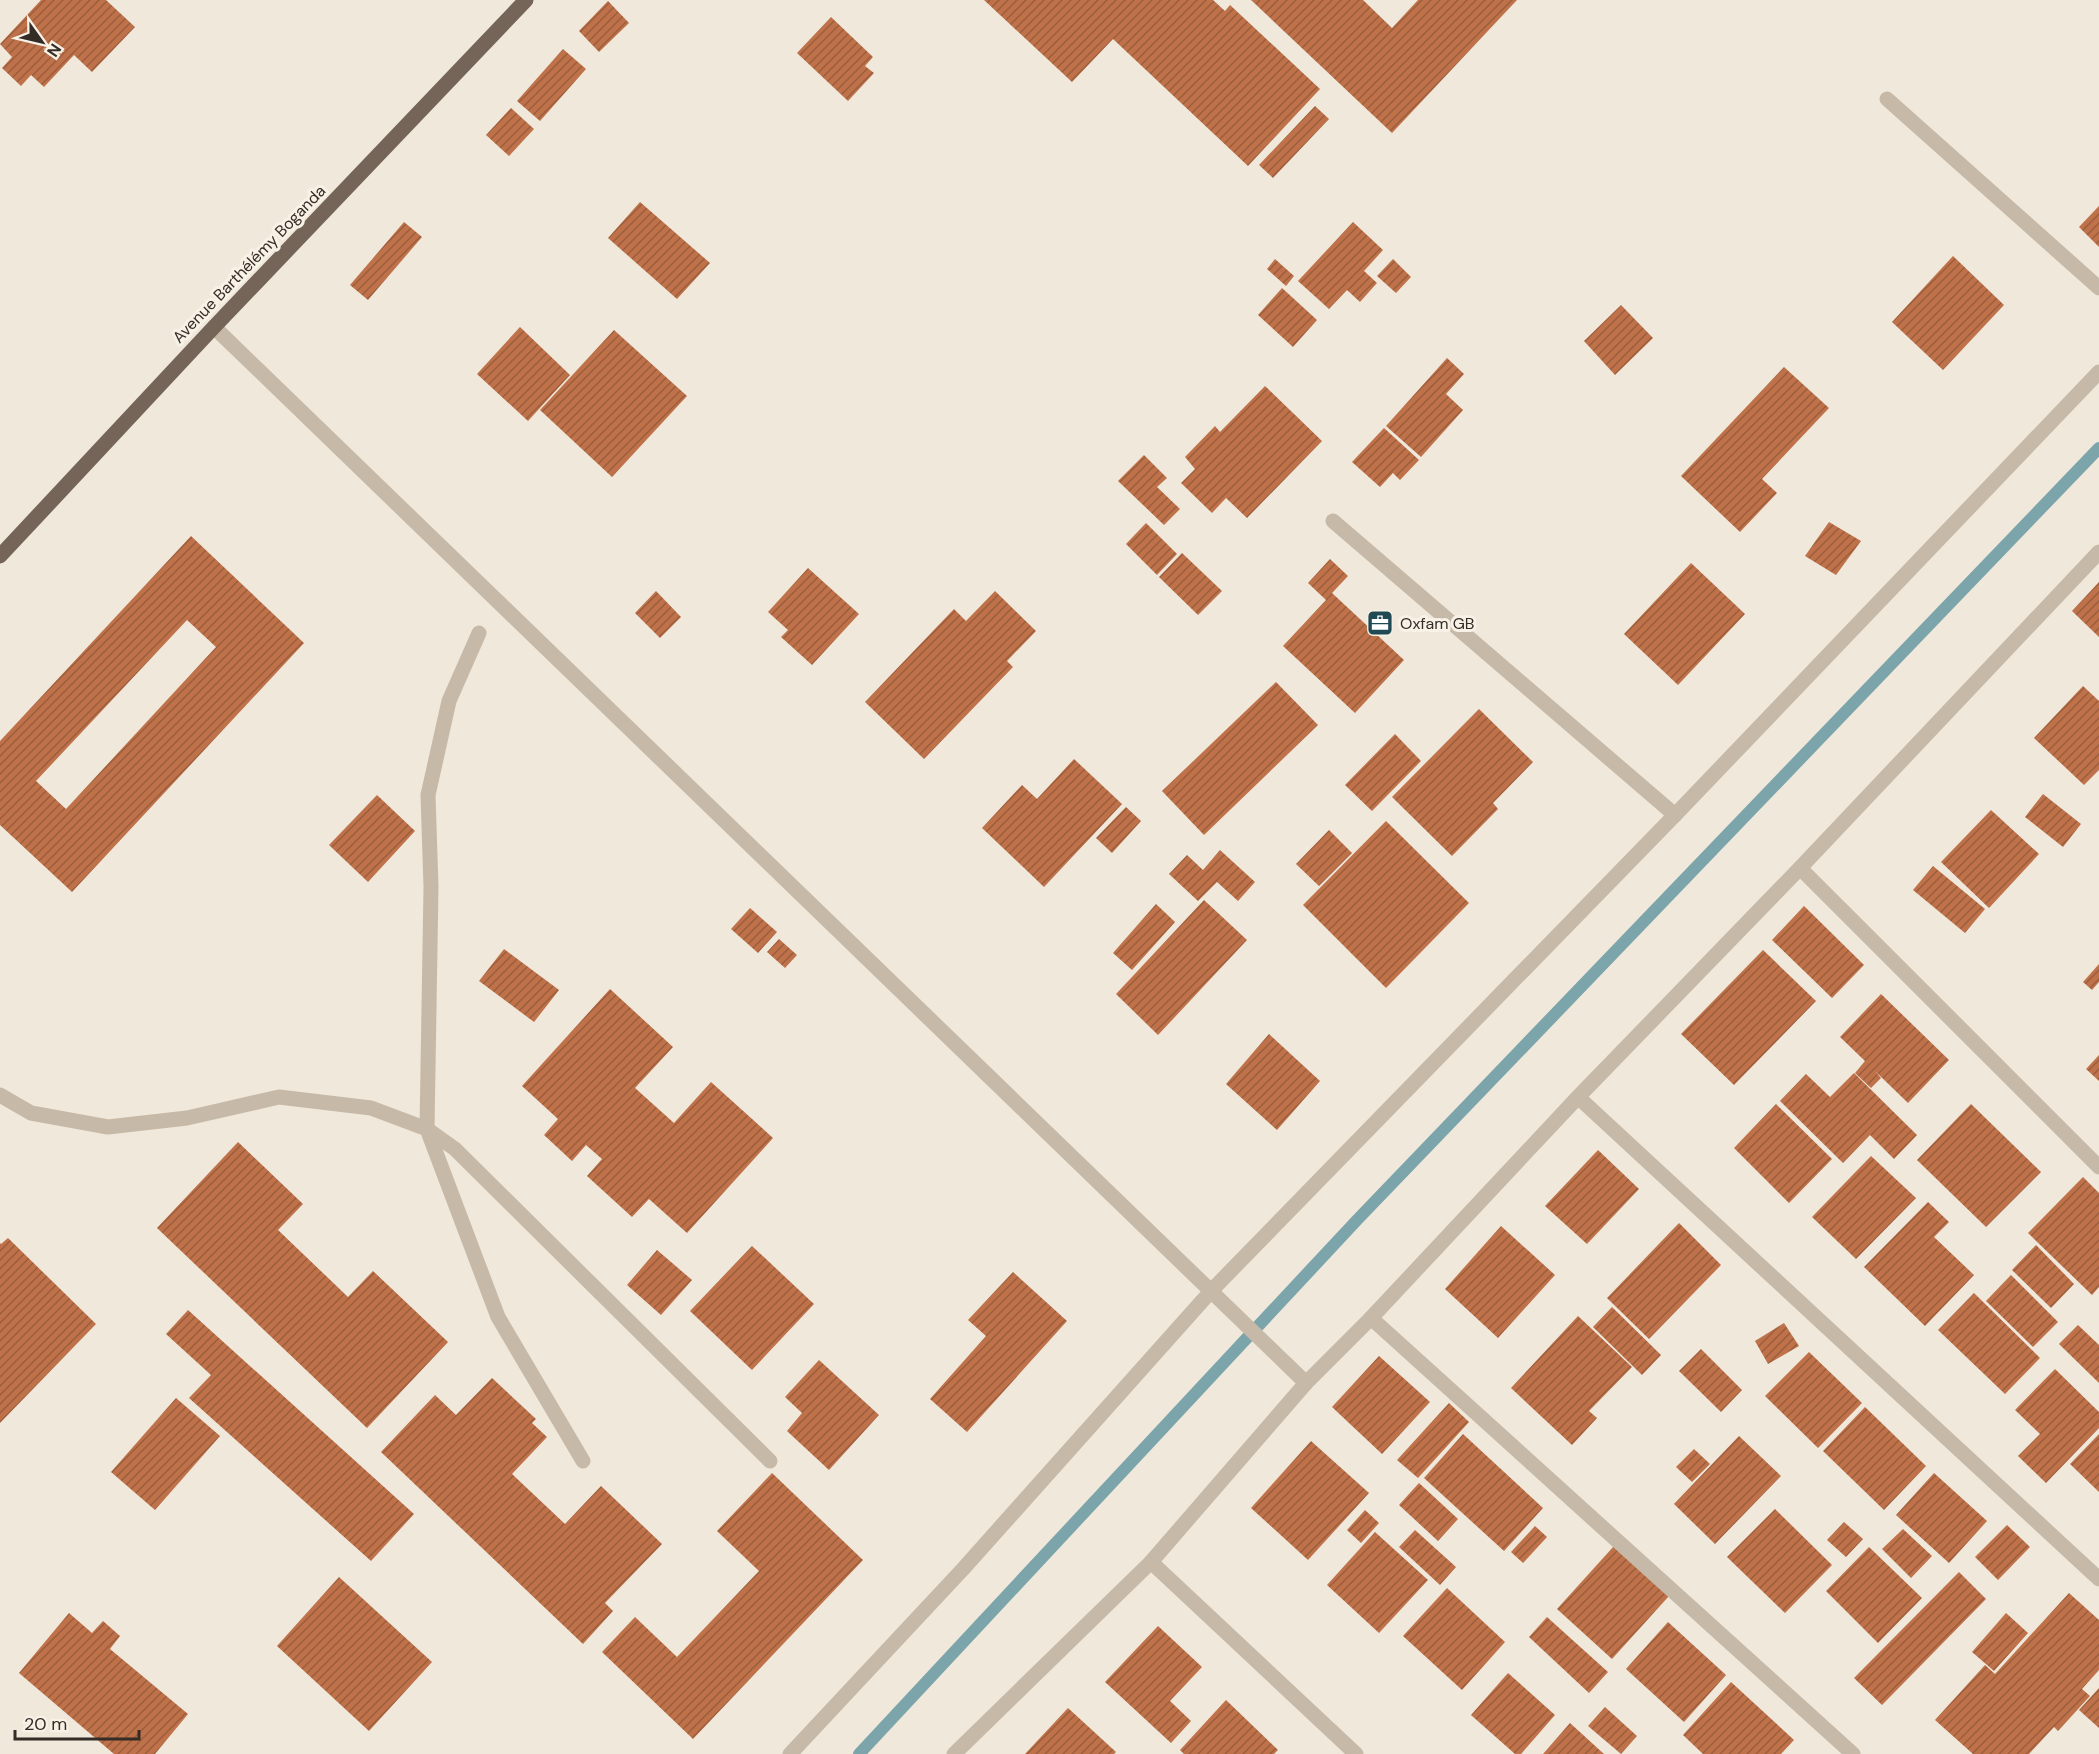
<svg xmlns="http://www.w3.org/2000/svg" width="2099" height="1754" font-family="'DM Sans',sans-serif">
<style>
.lines{fill:none;stroke-linecap:round;stroke-linejoin:round}
.stream{stroke:#7ba4ab;stroke-width:12}
.building{fill:url(#building-hatch);fill-rule:evenodd}
.lane{stroke:#c7b9a7;stroke-width:15}
.street{stroke:#c7b9a7;stroke-width:15}
.primary{stroke:#756559;stroke-width:15}
.labels{text-anchor:middle;dominant-baseline:central;stroke-width:6;stroke-linejoin:round;paint-order:stroke}
.street-label{font-size:16px;fill:#342c27;stroke:#f8f1e6}
.poi-label{font-size:16px;fill:#342c27;stroke:#f8f1e6;text-anchor:start}
</style>
<defs>
<pattern id="building-hatch" width="6" height="6" patternUnits="userSpaceOnUse" patternTransform="scale(1.5)"><rect width="6" height="6" fill="#bf7149"/><path d="M-1 1l2-2M0 6l6-6M5 7l2-2" fill="none" stroke="#9c5d3d"/></pattern>
</defs>
<rect width="100%" height="100%" fill="#f0e8da"/>
<g class="lines">
<path class="stream" d="M859,1754L1357,1220L2099,448"/>
</g>
<g class="building">
<path d="M41,0H106L135,27L92,72L74,55L44,87L31,75L21,86L2,68L12,57L0,44Z"/>
<path d="M984,0H1213L1225,11L1230,5L1320,89L1248,166L1113,39L1072,82Z"/>
<path d="M1251,0H1363L1392,28L1418,0H1517L1392,133Z"/>
<path d="M608,1L629,23L599,52L579,31Z"/>
<path d="M831,17L873,57L865,66L874,73L848,101L797,53Z"/>
<path d="M563,49L586,69L540,121L517,101Z"/>
<path d="M1315,106L1329,119L1273,178L1259,165Z"/>
<path d="M511,108L534,129L509,156L486,135Z"/>
<path d="M640,202L710,263L677,299L608,238Z"/>
<path d="M2099,206V247L2079,227Z"/>
<path d="M404,222L422,237L368,300L350,285Z"/>
<path d="M1353,222L1383,250L1364,271L1377,283L1360,302L1347,290L1329,309L1298,281Z"/>
<path d="M1953,256L2004,305L1943,370L1892,322Z"/>
<path d="M1275,259L1294,276L1286,286L1267,269Z"/>
<path d="M1393,259L1411,277L1396,293L1377,276Z"/>
<path d="M1282,288L1317,320L1293,347L1258,315Z"/>
<path d="M1621,305L1653,338L1615,375L1584,341Z"/>
<path d="M520,327L570,375L528,421L477,374Z"/>
<path d="M614,330L687,396L612,477L540,410Z"/>
<path d="M1447,358L1464,374L1446,394L1463,410L1421,457L1386,426Z"/>
<path d="M1784,367L1829,408L1762,479L1777,493L1740,532L1681,476Z"/>
<path d="M1265,386L1322,441L1247,518L1226,498L1212,513L1181,483L1195,469L1185,457L1215,426L1220,432Z"/>
<path d="M1384,428L1419,460L1400,480L1393,473L1380,487L1352,462Z"/>
<path d="M1144,455L1167,478L1157,487L1180,509L1164,525L1118,481Z"/>
<path d="M1829,522L1861,541L1836,575L1805,556Z"/>
<path d="M1146,523L1177,554L1157,575L1126,544Z"/>
<path d="M191,536L304,643L72,892L0,825V741ZM187,620L216,647L66,809L36,781Z"/>
<path d="M1182,553L1222,591L1198,615L1159,577Z"/>
<path d="M1330,559L1348,576L1332,593L1404,660L1355,713L1283,646L1326,600L1308,583Z"/>
<path d="M1691,563L1745,614L1678,685L1624,634Z"/>
<path d="M808,568L859,614L812,665L781,637L788,630L768,612Z"/>
<path d="M2099,582V637L2072,611Z"/>
<path d="M656,591L681,617L660,638L635,613Z"/>
<path d="M995,591L1036,631L1007,661L1013,667L924,759L865,702L954,609L966,621Z"/>
<path d="M1276,682L1318,725L1204,835L1162,791Z"/>
<path d="M2083,686L2099,701V770L2084,785L2034,738Z"/>
<path d="M1479,709L1533,762L1493,803L1498,809L1452,856L1392,797Z"/>
<path d="M1395,734L1421,761L1372,811L1345,785Z"/>
<path d="M1074,759L1122,804L1044,887L982,828L1022,785L1037,799Z"/>
<path d="M2043,794L2081,824L2063,847L2025,817Z"/>
<path d="M377,795L415,831L368,882L329,845Z"/>
<path d="M1126,807L1141,821L1112,853L1096,838Z"/>
<path d="M1991,810L2039,854L1989,908L1941,862Z"/>
<path d="M1386,821L1469,903L1386,988L1303,905Z"/>
<path d="M1329,830L1352,853L1319,886L1296,864Z"/>
<path d="M1220,850L1255,882L1238,901L1217,882L1198,901L1169,874L1187,855L1203,870Z"/>
<path d="M1933,866L1985,909L1965,933L1913,890Z"/>
<path d="M1204,900L1247,940L1158,1035L1116,994Z"/>
<path d="M1156,904L1175,922L1132,970L1113,953Z"/>
<path d="M1804,906L1864,965L1832,998L1772,940Z"/>
<path d="M750,908L777,932L758,953L731,929Z"/>
<path d="M779,939L797,955L785,968L767,952Z"/>
<path d="M504,949L559,990L534,1022L479,981Z"/>
<path d="M1763,950L1816,1001L1734,1085L1681,1034Z"/>
<path d="M2099,964V982L2092,990L2083,982Z"/>
<path d="M610,989L673,1047L635,1088L674,1123L711,1082L773,1138L687,1233L649,1199L632,1217L587,1176L602,1159L586,1145L572,1161L544,1135L558,1119L522,1086Z"/>
<path d="M1881,994L1949,1060L1908,1103L1875,1071L1881,1078L1871,1088L1855,1073L1865,1061L1840,1037Z"/>
<path d="M1269,1034L1320,1081L1277,1130L1226,1084Z"/>
<path d="M2099,1055V1081L2086,1069Z"/>
<path d="M1854,1073L1917,1135L1894,1159L1870,1135L1843,1163L1780,1101L1806,1074L1830,1097Z"/>
<path d="M1776,1104L1832,1159L1789,1203L1734,1148Z"/>
<path d="M1971,1104L2041,1172L1986,1227L1917,1160Z"/>
<path d="M238,1142L303,1204L278,1230L348,1297L373,1271L448,1342L367,1428L157,1228Z"/>
<path d="M1598,1150L1639,1189L1587,1244L1545,1206Z"/>
<path d="M1871,1156L1916,1198L1856,1259L1812,1217Z"/>
<path d="M2083,1177L2099,1193V1287L2092,1295L2028,1233Z"/>
<path d="M1928,1202L1949,1222L1934,1237L1974,1275L1925,1326L1864,1267Z"/>
<path d="M1679,1223L1721,1265L1649,1339L1607,1298Z"/>
<path d="M1501,1226L1555,1275L1498,1338L1445,1289Z"/>
<path d="M8,1238L96,1324L0,1423V1243L1,1244Z"/>
<path d="M2036,1245L2074,1284L2051,1308L2012,1270Z"/>
<path d="M752,1246L814,1304L752,1370L690,1311Z"/>
<path d="M657,1250L692,1280L661,1315L627,1285Z"/>
<path d="M1013,1272L1067,1321L967,1432L930,1399L986,1336L968,1320Z"/>
<path d="M2011,1275L2058,1322L2033,1347L1986,1301Z"/>
<path d="M1974,1293L2040,1358L2005,1394L1938,1330Z"/>
<path d="M1612,1307L1661,1355L1642,1375L1593,1327Z"/>
<path d="M188,1310L414,1514L371,1561L189,1398L211,1375L166,1334Z"/>
<path d="M1578,1316L1632,1367L1589,1411L1597,1418L1572,1445L1511,1388Z"/>
<path d="M1784,1323L1799,1346L1768,1364L1755,1341Z"/>
<path d="M2078,1325L2099,1345V1383L2059,1344Z"/>
<path d="M1701,1349L1742,1390L1721,1412L1679,1371Z"/>
<path d="M1809,1352L1862,1403L1818,1448L1765,1396Z"/>
<path d="M1379,1356L1430,1402L1382,1454L1332,1407Z"/>
<path d="M819,1360L879,1415L829,1470L787,1431L802,1413L785,1397Z"/>
<path d="M2055,1369L2099,1412V1428L2046,1483L2018,1456L2040,1434L2015,1410Z"/>
<path d="M492,1378L536,1419L532,1423L547,1437L512,1474L565,1524L601,1486L662,1544L605,1603L613,1611L583,1644L381,1452L435,1395L456,1415Z"/>
<path d="M176,1398L220,1436L155,1510L111,1472Z"/>
<path d="M1449,1403L1469,1422L1418,1478L1397,1460Z"/>
<path d="M1865,1407L1926,1466L1884,1510L1823,1451Z"/>
<path d="M1463,1434L1543,1508L1504,1551L1424,1478Z"/>
<path d="M2099,1434V1492L2070,1464Z"/>
<path d="M1739,1436L1781,1476L1715,1544L1674,1504Z"/>
<path d="M1311,1441L1369,1493L1308,1560L1251,1508Z"/>
<path d="M1694,1449L1710,1464L1692,1482L1676,1467Z"/>
<path d="M772,1473L863,1560L693,1739L602,1652L635,1617L677,1657L759,1571L717,1531Z"/>
<path d="M1934,1473L1987,1521L1949,1563L1896,1515Z"/>
<path d="M1419,1483L1458,1519L1438,1541L1399,1505Z"/>
<path d="M1775,1509L1832,1565L1785,1613L1727,1557Z"/>
<path d="M1365,1510L1379,1523L1361,1543L1347,1530Z"/>
<path d="M1844,1522L1863,1539L1846,1557L1827,1540Z"/>
<path d="M2007,1525L2030,1547L1998,1580L1975,1557Z"/>
<path d="M1535,1526L1547,1537L1523,1563L1511,1552Z"/>
<path d="M1903,1529L1932,1556L1911,1578L1882,1549Z"/>
<path d="M1415,1530L1456,1567L1440,1585L1399,1547Z"/>
<path d="M1375,1532L1428,1580L1379,1633L1327,1585Z"/>
<path d="M1614,1546L1669,1596L1612,1659L1557,1609Z"/>
<path d="M1869,1547L1922,1598L1878,1643L1826,1591Z"/>
<path d="M1959,1572L1986,1599L1882,1705L1854,1678Z"/>
<path d="M339,1577L432,1662L369,1731L277,1646Z"/>
<path d="M1447,1588L1505,1642L1462,1690L1403,1636Z"/>
<path d="M2069,1593L2099,1620V1670L2082,1689L2090,1696L2058,1731L2054,1727L2029,1754H1973L1935,1720L1985,1665L1995,1674Z"/>
<path d="M69,1613L92,1633L103,1621L120,1636L110,1649L188,1714L155,1754H114L19,1673Z"/>
<path d="M2006,1613L2028,1633L1994,1671L1972,1652Z"/>
<path d="M1547,1617L1608,1672L1589,1693L1529,1637Z"/>
<path d="M1668,1622L1726,1675L1684,1722L1626,1669Z"/>
<path d="M1158,1626L1202,1667L1170,1701L1191,1721L1171,1743L1105,1682Z"/>
<path d="M1508,1673L1555,1715L1521,1754H1515L1471,1715Z"/>
<path d="M1731,1682L1794,1740L1781,1754H1703L1683,1735Z"/>
<path d="M2099,1688V1728L2079,1710Z"/>
<path d="M1226,1700L1278,1750L1274,1754H1184L1180,1750Z"/>
<path d="M1605,1707L1637,1736L1621,1754L1588,1726Z"/>
<path d="M1068,1708L1116,1752L1114,1754H1025Z"/>
<path d="M1570,1723L1604,1754H1543Z"/>
</g>
<g class="lines">
<g class="lane">
<path d="M1887,99L2099,288"/>
<path d="M479,633L449,701L428,795L431,887L427,1129L498,1317L583,1461"/>
<path d="M0,1095L31,1113L108,1127L187,1118L279,1097L371,1108L427,1129L455,1149L770,1461"/>
</g>
<g class="street">
<path d="M214,327L1306,1383"/>
<path d="M1333,521L1675,815"/>
<path d="M1800,868L2099,1167"/>
<path d="M1578,1097L2099,1579"/>
<path d="M1371,1318L1853,1754"/>
<path d="M1151,1562L1356,1754"/>
<path d="M790,1754L963,1569L1212,1290L1675,815L2099,372"/>
<path d="M954,1754L1151,1562L1306,1383L1371,1318L1578,1097L1800,868L2099,552"/>
</g>
<path class="primary" d="M0,556L214,327L526,0"/>
</g>
<defs>
<symbol id="office-square" viewBox="-11 -11 22 22"><rect x="-9" y="-9" width="18" height="18" rx="4" fill="#1f4a53" stroke="#f8f1e6"/><path d="M-6-3h4V-5.5h4V-3h4V5H-6ZM-1-4.5V-3h2v-1.5ZM-6 0V1H6V0Z" fill="#fff"/></symbol>
</defs>
<g fill-rule="evenodd">
<use href="#office-square" x="1365" y="608" width="30" height="30"/>
</g>
<g class="labels">
<g class="street-label">
<text transform="translate(249 264) rotate(-46)">Avenue Barthélémy Boganda</text>
</g>
<g class="poi-label">
<text x="1400" y="623">Oxfam GB</text>
</g>
</g>
<g transform="translate(42 42) rotate(124)" stroke="#f8f1e6" stroke-width="4.5" paint-order="stroke">
<path d="M0-4.5L10 22L0 15L-10 22Z" fill="#342c27"/>
<text y="-9" font-size="16" font-weight="bold" text-anchor="middle" fill="#342c27">N</text>
</g>
<path d="M15 1730v9h124v-9" fill="none" stroke="#342c27" stroke-width="3"/>
<text x="24" y="1730" font-size="18" fill="#342c27" stroke="#f8f1e6" stroke-width="4.5" paint-order="stroke">20 m</text>
</svg>
